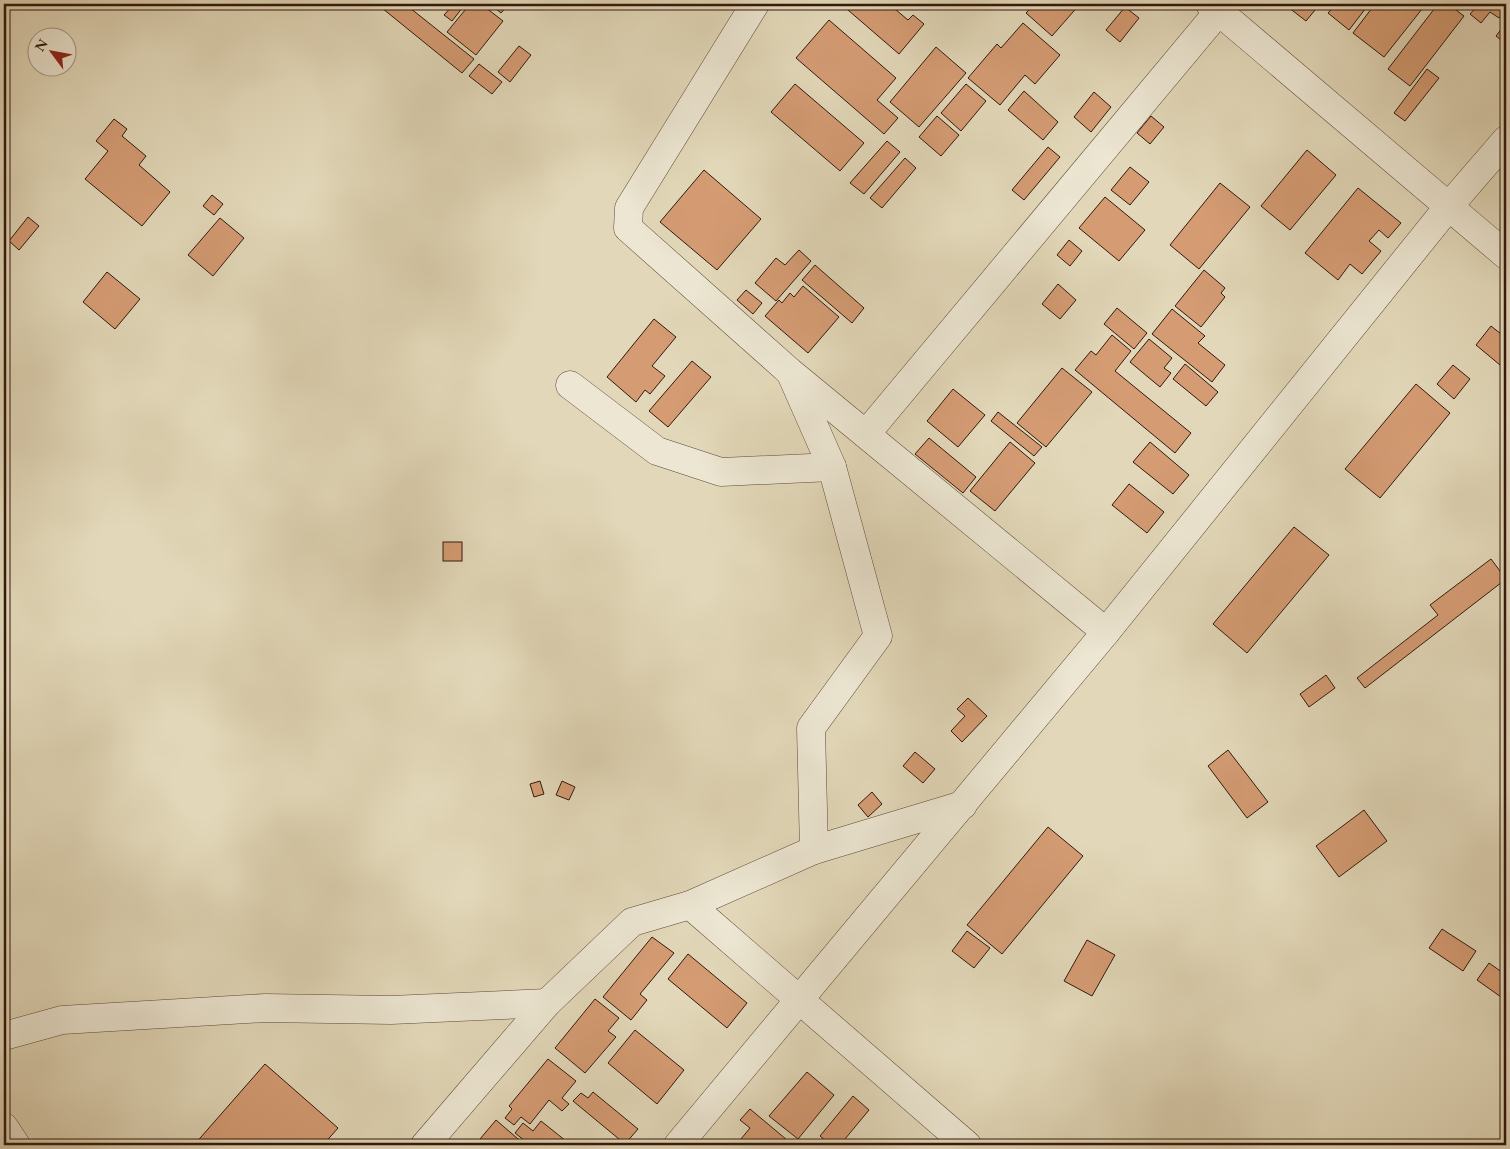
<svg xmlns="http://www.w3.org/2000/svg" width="1510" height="1149" font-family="'EB Garamond',serif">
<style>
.building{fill:#d59c74;stroke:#32180c}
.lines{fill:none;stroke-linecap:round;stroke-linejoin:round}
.minor-casing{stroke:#5e4837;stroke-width:29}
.minor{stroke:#ece6d2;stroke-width:28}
</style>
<rect width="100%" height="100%" fill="#e2d8b9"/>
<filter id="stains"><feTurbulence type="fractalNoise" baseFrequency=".004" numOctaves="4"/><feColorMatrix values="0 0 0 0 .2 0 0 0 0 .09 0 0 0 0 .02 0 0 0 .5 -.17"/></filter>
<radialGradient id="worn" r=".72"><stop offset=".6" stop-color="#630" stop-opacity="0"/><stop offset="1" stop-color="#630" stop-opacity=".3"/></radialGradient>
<g class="building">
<path d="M377,4H405L474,59L462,73Z"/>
<path d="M454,4L463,7L452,21L444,15Z"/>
<path d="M470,4H481L503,21L476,55L447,32Z"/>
<path d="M490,4H509L501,13Z"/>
<path d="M841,4H889L908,20L913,15L924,24L899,54Z"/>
<path d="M1034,4H1080L1052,36L1026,13Z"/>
<path d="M1284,4H1320L1306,21Z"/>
<path d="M1336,4H1369L1349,30L1328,13Z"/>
<path d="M1375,4H1426L1384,57L1353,33Z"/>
<path d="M1438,4H1448L1464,16L1410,86L1388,69Z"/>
<path d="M1479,4H1502L1506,9L1499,18L1490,12L1481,23L1470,14Z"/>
<path d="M1125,7L1139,18L1120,42L1106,30Z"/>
<path d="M829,20L896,78L877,100L898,118L884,134L796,58Z"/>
<path d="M1023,23L1060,55L1035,84L1025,75L1000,105L968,78L997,44L1001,48Z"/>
<path d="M1506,23V44L1496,36Z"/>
<path d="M519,46L531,55L510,82L498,72Z"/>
<path d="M936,47L966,73L919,127L890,102Z"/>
<path d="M479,64L502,82L492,94L469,76Z"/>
<path d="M1427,69L1439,78L1405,121L1394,113Z"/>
<path d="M795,84L864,143L840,171L771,112Z"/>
<path d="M966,84L986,101L961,131L941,113Z"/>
<path d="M1024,91L1058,122L1043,140L1008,110Z"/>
<path d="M1094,92L1111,107L1091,132L1074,117Z"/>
<path d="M937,116L959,135L941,156L919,137Z"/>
<path d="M1151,116L1164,127L1150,144L1137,133Z"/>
<path d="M114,119L127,129L122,136L146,156L139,165L170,192L142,226L85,179L108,151L96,141Z"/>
<path d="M887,141L900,152L864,194L850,183Z"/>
<path d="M1048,147L1060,157L1024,200L1012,190Z"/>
<path d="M1307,150L1336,175L1290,230L1261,206Z"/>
<path d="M905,158L916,168L882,208L870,198Z"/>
<path d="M1130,167L1149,182L1130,205L1111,190Z"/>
<path d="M704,170L761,219L717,270L660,222Z"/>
<path d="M1220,183L1250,207L1199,269L1170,245Z"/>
<path d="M1358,188L1401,223L1388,238L1379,230L1369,241L1381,251L1362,274L1350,264L1338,280L1305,253Z"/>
<path d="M212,195L223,204L214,215L203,206Z"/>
<path d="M1105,197L1145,230L1119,261L1079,228Z"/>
<path d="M28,217L39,226L19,250L9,241Z"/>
<path d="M220,218L244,238L213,276L188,255Z"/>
<path d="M1069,240L1082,251L1070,266L1057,255Z"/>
<path d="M799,250L811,261L776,301L755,283L776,258L785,265Z"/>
<path d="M815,265L864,308L852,323L802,280Z"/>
<path d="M1204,270L1225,288L1221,293L1225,297L1201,327L1175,306Z"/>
<path d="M107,272L140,299L115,329L83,302Z"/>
<path d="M1058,284L1076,300L1060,319L1042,304Z"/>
<path d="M803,286L839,317L808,353L765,316L779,300L782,303L790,293L794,297Z"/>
<path d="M746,290L762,303L753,314L737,300Z"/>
<path d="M1117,308L1147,333L1134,349L1104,324Z"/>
<path d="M1172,309L1205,336L1198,343L1225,365L1212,382L1152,334Z"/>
<path d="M654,319L676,337L652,366L665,376L650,394L645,390L636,402L607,377Z"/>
<path d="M1491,326L1506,338V370L1476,345Z"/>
<path d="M1112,335L1131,351L1115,371L1191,433L1175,453L1075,370L1091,351L1096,355Z"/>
<path d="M1149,339L1172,358L1164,368L1171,373L1160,387L1130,362Z"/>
<path d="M692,361L711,377L668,427L649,411Z"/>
<path d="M1185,364L1218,392L1206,406L1173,379Z"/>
<path d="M1453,365L1470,379L1454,399L1437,384Z"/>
<path d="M1062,368L1092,392L1046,447L1017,423Z"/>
<path d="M1416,384L1450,413L1380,498L1345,469Z"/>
<path d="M953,389L985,415L958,447L927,421Z"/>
<path d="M998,412L1042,447L1034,456L991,421Z"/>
<path d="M929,438L976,477L963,493L915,454Z"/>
<path d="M1010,442L1035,463L995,511L970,491Z"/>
<path d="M1150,442L1189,475L1173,494L1133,462Z"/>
<path d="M1129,484L1164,512L1147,533L1112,505Z"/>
<path d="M1294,527L1329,555L1247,653L1213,624Z"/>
<rect x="443" y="542" width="19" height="19"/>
<path d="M1491,559L1506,579L1365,688L1357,678L1438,615L1430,605Z"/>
<path d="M1326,675L1335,688L1309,707L1300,694Z"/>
<path d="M968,698L987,716L962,742L951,731L965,716L957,709Z"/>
<path d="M1228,750L1268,802L1247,818L1208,766Z"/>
<path d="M915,752L935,769L923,783L903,766Z"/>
<path d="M540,781L544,794L534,797L530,784Z"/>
<path d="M562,781L575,787L569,800L556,795Z"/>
<path d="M872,792L882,804L868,817L858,805Z"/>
<path d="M1364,810L1387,841L1339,877L1316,846Z"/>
<path d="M1048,827L1083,856L1002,954L967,925Z"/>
<path d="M1442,929L1476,951L1463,971L1429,948Z"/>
<path d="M967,931L990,948L974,968L952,951Z"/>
<path d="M652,937L674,953L640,994L647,1000L631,1020L603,997Z"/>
<path d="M1087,940L1115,955L1092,996L1064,981Z"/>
<path d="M688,954L747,1003L727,1028L668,979Z"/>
<path d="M1489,963L1506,975V990L1501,997L1477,980Z"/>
<path d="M595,999L619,1018L608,1031L616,1037L585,1073L555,1048Z"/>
<path d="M635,1030L684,1070L657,1104L608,1063Z"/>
<path d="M548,1059L576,1081L562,1098L569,1104L562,1111L549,1100L530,1124L521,1117L514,1125L505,1118L512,1109L509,1106Z"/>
<path d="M265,1064L338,1128L323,1145H194Z"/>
<path d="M807,1072L834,1095L798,1139L769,1116Z"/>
<path d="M593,1092L638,1129L625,1144L573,1101L581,1093L588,1098Z"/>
<path d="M853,1096L869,1110L840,1145H831L820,1136Z"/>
<path d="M750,1109L793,1145H736L750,1128L740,1120Z"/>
<path d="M496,1120L525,1145H475Z"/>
<path d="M541,1121L571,1145H530L515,1133L523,1123L533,1131Z"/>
</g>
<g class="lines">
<defs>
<g id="minor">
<path d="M755,4L629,208L628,228L790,372L1106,632"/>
<path d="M1210,4L1506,255"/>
<path d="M792,376L832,467L878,636L811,728L814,850"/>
<path d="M570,385L657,451L721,472L832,467"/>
<path d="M866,434L1219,11"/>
<path d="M690,905L967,1145"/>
<path d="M4,1036L62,1020L265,1008L391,1010L547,1003L632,922L690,905L814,850L963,805"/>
<path d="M4,1127L16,1145"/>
<path d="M425,1145L547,1003"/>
<path d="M678,1145L1106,632L1449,206L1506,140"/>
</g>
</defs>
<use href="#minor" class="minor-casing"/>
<use href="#minor" class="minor"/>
</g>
<rect width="1510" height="1149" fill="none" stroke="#e2d8b9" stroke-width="20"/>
<rect x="5" y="5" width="1500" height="1139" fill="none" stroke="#32180c" stroke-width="2.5"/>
<rect x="10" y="10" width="1490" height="1129" fill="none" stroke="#32180c"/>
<g transform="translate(52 52) rotate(302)"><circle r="24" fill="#ece6d2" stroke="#a29483"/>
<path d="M0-4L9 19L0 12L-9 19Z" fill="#8f2418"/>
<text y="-8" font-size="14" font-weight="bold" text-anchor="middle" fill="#32180c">N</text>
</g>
<rect width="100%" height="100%" filter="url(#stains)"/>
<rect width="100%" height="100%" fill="url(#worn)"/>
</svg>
